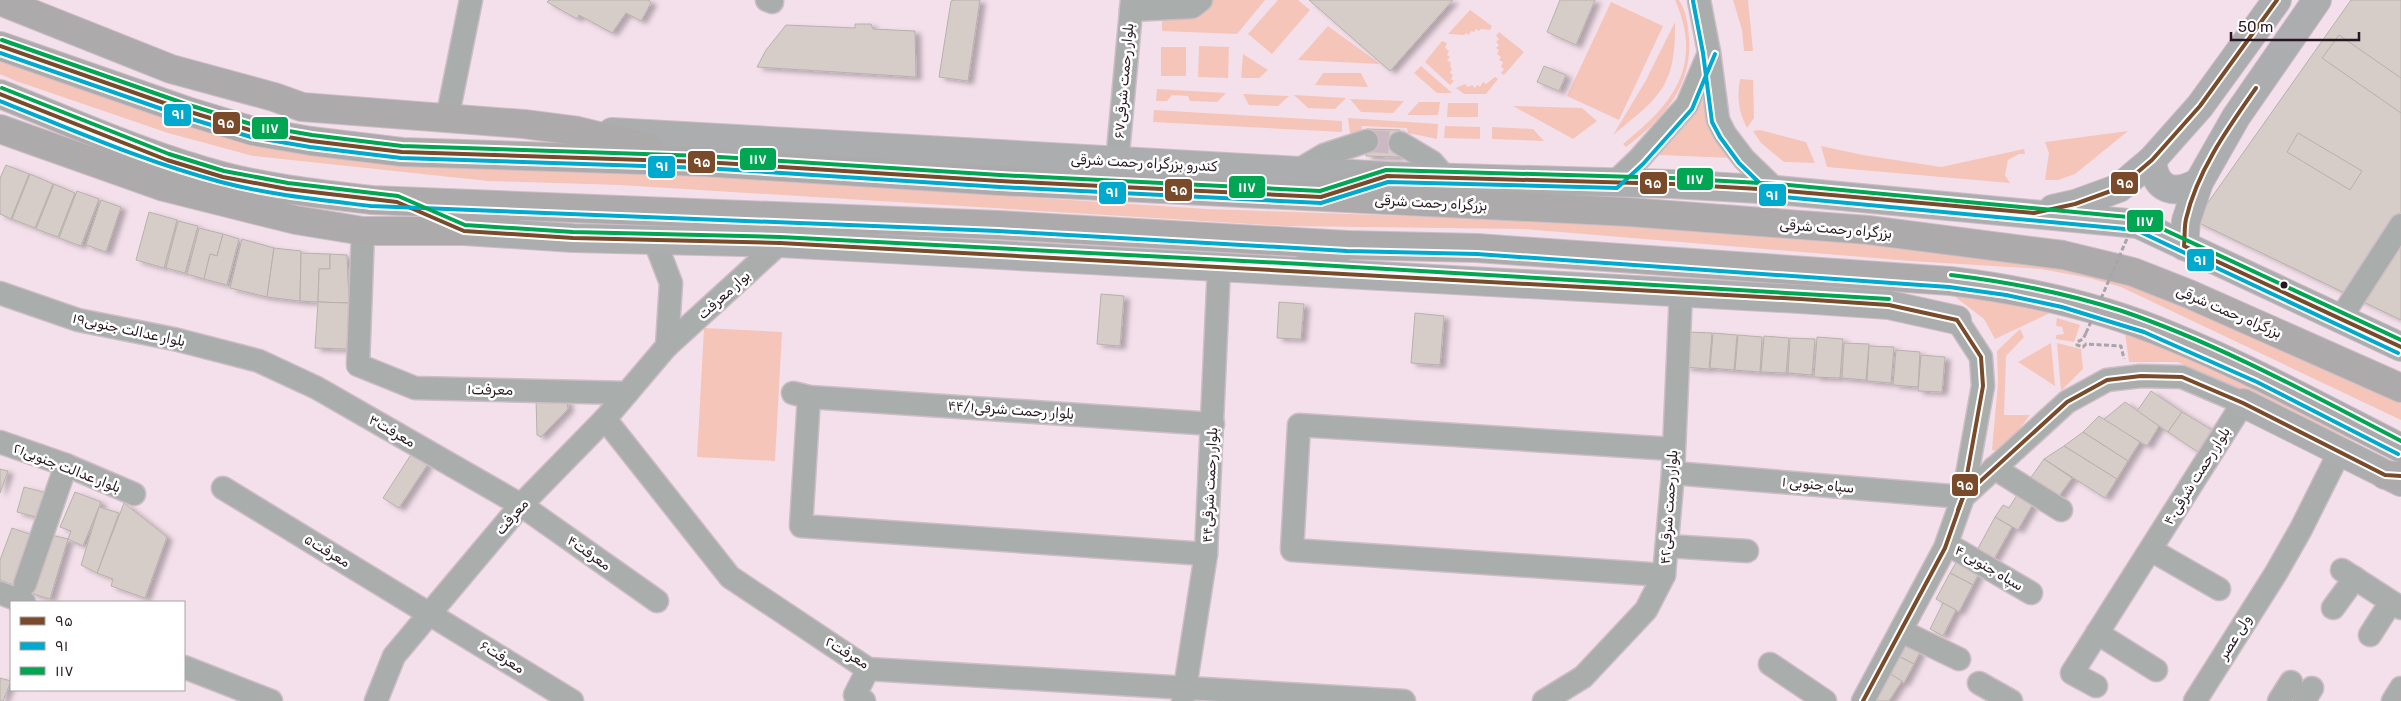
<svg xmlns="http://www.w3.org/2000/svg" width="2401" height="701" font-family="Rubik,'Noto Naskh Arabic',sans-serif">
<style>
.green{fill:#f5c5ba}
.building{fill:#d6ccc8;stroke:#b9b0ac;filter:url(#shadow)}
.lines{fill:none;stroke-linecap:round;stroke-linejoin:round}
.minor-tunnel{stroke:#cbb8c2;stroke-width:22;stroke-dasharray:22 11;stroke-linecap:butt}
.minor-casing{stroke:#cdbdc6;stroke-width:25}
.major-casing{stroke:#cdbdc6;stroke-width:30}
.highway-casing{stroke:#cdbdc6;stroke-width:30}
.path{stroke:#a8a5a7;stroke-width:3;stroke-dasharray:5 2.5;stroke-linecap:butt}
.minor{stroke:#a9adab;stroke-width:22}
.major{stroke:#acadae;stroke-width:28}
.highway{stroke:#acaaab;stroke-width:28}
.path-bridge{stroke:#a8a5a7;stroke-width:3;stroke-dasharray:5 2.5;stroke-linecap:butt}
.bus-1-casing{stroke:#fff;stroke-width:8}
.bus-2-casing{stroke:#fff;stroke-width:8}
.bus-3-casing{stroke:#fff;stroke-width:8}
.bus-1{stroke:#7a4b2a;stroke-width:4}
.bus-2{stroke:#00a9ce;stroke-width:4}
.bus-3{stroke:#00a651;stroke-width:4}
.bus-dot{fill:#271720;stroke:#fff;stroke-width:2}
.labels{text-anchor:middle;dominant-baseline:central;stroke-width:5;stroke-linejoin:round;paint-order:stroke}
.street-label{font-size:14px;fill:#271720;stroke:#fff}
.line-badge{stroke:#fff;stroke-width:2}
.badge-label{font-size:14px;text-anchor:middle;font-weight:bold;fill:#fff}
</style>
<defs>
<filter id="shadow"><feDropShadow dx="5.5" dy="3" stdDeviation="2.5" flood-color="#0004"/></filter>
</defs>
<rect width="100%" height="100%" fill="#f4e0eb"/>
<g class="green">
<path d="M1209,0H1265L1237,34L1162,31V18Z"/>
<path d="M1278,0H1298L1310,10L1272,54L1248,34Z"/>
<path d="M1675,0H1679C1686,11 1688,24 1689,37C1693,86 1663,119 1626,147L1623,144C1673,104 1704,66 1675,0Z"/>
<path d="M1733,0H1748L1753,51H1744L1742,30Z"/>
<path d="M1611,2L1663,26L1619,120L1567,96Z"/>
<path d="M1470,10L1492,26L1490,30L1481,29L1479,31L1476,29L1474,32L1471,31L1469,35L1466,33L1464,35L1448,34Z"/>
<path d="M1675,22C1676,86 1661,96 1613,135L1645,82Z"/>
<path d="M1328,26L1380,64L1298,60Z"/>
<path d="M1499,32L1524,52L1504,75L1501,73L1504,69L1501,67L1503,62L1499,60L1501,57L1497,54L1499,50L1496,48L1499,45L1496,42L1499,39L1496,36Z"/>
<path d="M1442,41L1447,43L1445,48L1449,51L1447,55L1450,57L1447,60L1451,63L1450,66L1452,69L1450,73L1453,75L1451,79L1454,81L1450,85L1425,62Z"/>
<path d="M1199,46L1229,47L1228,78L1198,77Z"/>
<rect x="1161" y="47" width="25" height="29"/>
<path d="M1243,54L1268,70L1259,78H1241Z"/>
<path d="M0,59L161,117L227,134L436,165L721,177L1207,209L1580,222L2037,258L2138,283L2401,403V420L2121,287L2089,278L2041,269L1911,261L1524,229L1285,226L620,185L488,181L253,156L168,133L16,81L0,74Z"/>
<path d="M1421,66L1452,93H1437L1414,73Z"/>
<path d="M1323,73H1361L1368,87L1315,85Z"/>
<path d="M1495,77L1498,79L1486,94H1464L1456,88L1465,84L1468,87L1472,85L1475,88L1477,85L1480,87L1483,82L1486,84Z"/>
<path d="M1740,79L1753,80L1754,118L1747,128C1738,111 1737,97 1740,79Z"/>
<path d="M1157,89L1226,93L1217,102L1190,101L1188,96L1172,95L1167,101H1156Z"/>
<path d="M1243,94L1289,96L1278,106L1249,105Z"/>
<path d="M1294,95L1346,98L1335,109L1308,108Z"/>
<path d="M1350,99L1404,101L1393,113L1361,112Z"/>
<path d="M1704,100L1733,158L1659,155Z"/>
<path d="M1419,102H1440L1438,115H1407Z"/>
<path d="M1448,103H1478V117H1447Z"/>
<path d="M1513,106L1582,108L1597,121L1573,139Z"/>
<path d="M1154,110L1342,121V132L1153,122Z"/>
<path d="M1348,118L1438,124L1437,139L1408,133L1407,128L1362,126L1361,133H1350Z"/>
<path d="M1445,126L1480,127V139L1444,138Z"/>
<path d="M1492,127L1533,129L1544,141L1492,139Z"/>
<path d="M1760,130L1806,142L1815,163L1784,162L1761,143L1753,131Z"/>
<path d="M2128,131L2075,174L2058,180H2045L2049,153L2045,142Z"/>
<path d="M1821,146L1863,155L1941,167L2024,149L2025,154H2019L2008,160L2005,175L2010,183L1827,167Z"/>
<path d="M1985,295L2054,311L1995,339L1984,319L1954,296Z"/>
<path d="M2057,318L2080,325L2074,342L2056,339V335L2064,334L2062,327L2056,326Z"/>
<path d="M2124,326L2390,450H2374L2178,362H2129Z"/>
<path d="M704,328L782,332L775,461L697,457Z"/>
<path d="M2020,329L2024,337L2006,356L2004,415H2030L2002,452L1992,450L1998,383L1997,351Z"/>
<path d="M2051,343L2055,386L2018,362Z"/>
<path d="M2057,343L2081,349L2083,369L2061,391Z"/>
</g>
<g class="building">
<path d="M549,0H649L651,3L641,21L626,13L612,33L579,15L577,19L547,2Z"/>
<path d="M955,0H980L968,81L939,77L951,1Z"/>
<path d="M1309,0H1453L1390,71Z"/>
<path d="M1560,0H1595L1576,45L1547,32Z"/>
<path d="M2351,0H2401V320L2195,221Z"/>
<path d="M855,24H871L873,29L915,31L916,77L757,67L766,50L786,25L855,28Z"/>
<path d="M2339,35L2401,78V113L2322,58Z"/>
<path d="M1544,66L1566,75L1559,91L1537,82Z"/>
<path d="M1367,129L1400,130L1399,157L1366,156Z"/>
<path d="M2298,133L2362,171L2350,190L2287,152Z"/>
<path d="M6,165L29,174L11,219L0,214V178Z"/>
<path d="M30,174L53,184L35,228L12,219Z"/>
<path d="M54,184L75,193L58,237L36,229Z"/>
<path d="M77,191L99,199L81,246L59,238Z"/>
<path d="M101,200L121,207L106,252L86,245Z"/>
<path d="M149,212L177,220L164,268L136,260Z"/>
<path d="M178,221L198,226L185,273L166,268Z"/>
<path d="M199,228L223,234L217,256L210,254L204,279L187,274Z"/>
<path d="M223,234L239,239L227,285L204,279L210,254L217,256Z"/>
<path d="M242,239L274,248L267,297L230,288Z"/>
<path d="M274,248L301,251L300,301L267,297Z"/>
<path d="M301,253L330,254V269H319L318,302L300,301Z"/>
<path d="M330,254L347,255L349,303L318,302L319,269H330Z"/>
<path d="M1101,294L1124,296L1120,346L1097,344Z"/>
<path d="M318,302L349,303L347,349L315,348Z"/>
<path d="M1279,302L1304,304L1301,339L1277,338Z"/>
<path d="M1415,313L1444,316L1440,365L1411,363Z"/>
<path d="M1687,332L1712,333L1709,369L1685,367Z"/>
<path d="M1713,333L1737,335L1734,370L1710,368Z"/>
<path d="M1738,335L1762,337L1760,372L1735,370Z"/>
<path d="M1764,336L1789,338L1786,373L1761,372Z"/>
<path d="M1817,337L1843,339L1840,378L1814,377Z"/>
<path d="M1790,338L1815,339L1812,375L1788,373Z"/>
<path d="M1844,343L1869,344L1866,380L1842,378Z"/>
<path d="M1869,346L1894,347L1891,383L1867,381Z"/>
<path d="M1896,350L1920,352L1918,387L1893,385Z"/>
<path d="M1921,355L1945,357L1942,392L1918,391Z"/>
<path d="M2151,391L2182,412L2168,432L2137,411Z"/>
<path d="M536,398L567,401L568,409L541,437L537,435Z"/>
<path d="M2125,402L2159,426L2147,446L2103,420Z"/>
<path d="M2182,412L2212,430L2198,452L2168,432Z"/>
<path d="M2099,416L2140,442L2128,461L2083,432Z"/>
<path d="M2083,432L2128,461L2117,479L2064,446Z"/>
<path d="M2064,446L2117,479L2105,498L2044,459Z"/>
<path d="M412,453L428,464L399,508L383,498Z"/>
<path d="M2044,459L2072,478L2055,502L2027,483Z"/>
<path d="M0,469L8,471L0,493Z"/>
<path d="M24,487L47,493L40,518L17,512Z"/>
<path d="M75,492L101,502L83,546L68,539L71,531L60,527Z"/>
<path d="M2017,495L2033,504L2018,530L1995,517L2003,505L2009,508Z"/>
<path d="M124,503L167,537L145,598L111,586L113,579L97,573Z"/>
<path d="M99,507L119,513L97,573L81,565Z"/>
<path d="M1995,517L2012,527L1993,561L1976,552Z"/>
<path d="M12,528L35,536L16,586L0,580V560Z"/>
<path d="M47,534L68,539L50,599L30,593Z"/>
<path d="M1957,561L1979,573L1973,585L1950,573Z"/>
<path d="M1950,573L1973,585L1959,612L1936,599Z"/>
<path d="M1943,603L1956,610L1943,636L1930,629Z"/>
<path d="M1906,645L1920,652L1914,664L1900,657Z"/>
<path d="M1900,657L1914,664L1904,683L1889,673Z"/>
<path d="M1889,673L1902,681L1889,701H1872Z"/>
<path d="M0,678L11,681L3,701H0Z"/>
</g>
<g class="lines">
<path class="minor-tunnel" d="M1367,141L1400,143"/>
<defs>
<g id="minor">
<path d="M767,0L772,2"/>
<path d="M1699,0L1709,52L1718,120L1725,134L1744,159L1776,190"/>
<path d="M1131,10L1192,7L1201,0"/>
<path d="M447,119L471,0"/>
<path d="M1400,143L1432,162L1446,178"/>
<path d="M1117,163L1132,0"/>
<path d="M1297,171L1324,155L1367,141"/>
<path d="M1615,182L1638,160L1687,105L1709,53"/>
<path d="M363,231L358,365L415,388L627,393"/>
<path d="M654,239L671,283L667,346"/>
<path d="M0,293L78,320L174,339L259,361L317,388L521,505L657,601"/>
<path d="M2340,319L2401,225"/>
<path d="M793,393L809,397L1213,424"/>
<path d="M809,397L801,526L1206,554"/>
<path d="M605,419L730,577L868,669L1404,701"/>
<path d="M0,442L66,465L134,494"/>
<path d="M1994,468L2061,510"/>
<path d="M1673,473L1963,497"/>
<path d="M223,488L572,701"/>
<path d="M1963,497L2067,402L2107,380L2141,376L2182,377L2243,403L2072,673L2096,686"/>
<path d="M1947,544L2031,593"/>
<path d="M1667,546L1747,551"/>
<path d="M2151,550L2219,589"/>
<path d="M2342,570L2401,608"/>
<path d="M1664,575L1292,550L1299,425L1673,449"/>
<path d="M25,584L66,465"/>
<path d="M0,593L24,602"/>
<path d="M2333,608L2355,578"/>
<path d="M1901,631L1959,659"/>
<path d="M2097,633L2156,670"/>
<path d="M2370,635L2391,602"/>
<path d="M1770,664L1825,701"/>
<path d="M184,667L271,701"/>
<path d="M1979,683L2011,701"/>
<path d="M376,701L394,656L521,505L605,419L667,346L780,243"/>
<path d="M864,701L855,695L868,669"/>
<path d="M1183,701L1206,554L1219,266"/>
<path d="M1544,701L1583,677L1646,610L1664,575L1673,473L1681,292"/>
<path d="M1863,701L1945,548L1963,497L1983,386L1981,357L1957,320"/>
<path d="M2195,701L2276,573L2301,529L2340,451"/>
<path d="M2279,701L2291,682"/>
<path d="M2304,701L2312,688"/>
<path d="M2393,701L2401,688"/>
</g>
<g id="major">
<path d="M612,132L1387,176L1672,184L1776,190L2138,224L2401,347"/>
<path d="M2152,160C2155,191 2174,196 2199,182"/>
<path d="M2053,209L2075,204L2119,188L2152,160L2200,106L2277,0"/>
<path d="M464,231L573,238L780,243L1800,299L1889,305L1957,320"/>
<path d="M2184,246L2186,221L2199,182L2236,117L2317,0"/>
<path d="M2243,403L2401,482"/>
</g>
<g id="highway">
<path d="M0,1L171,69L274,97L302,107L524,124L578,131L649,148"/>
<path d="M0,46L187,111L253,131L311,141L402,152L704,162L1000,181L1629,212L1868,230L2063,255L2133,272L2189,294L2401,388"/>
<path d="M0,94C73,123 146,156 222,176C271,189 322,194 372,200L998,225L1347,245L1477,248L1950,281C2026,290 2102,307 2173,337C2251,369 2326,410 2401,448"/>
<path d="M0,129L164,187L296,220L363,231H464L514,208"/>
<path d="M1338,191L1387,176"/>
<path d="M1302,270L1347,245"/>
<path d="M2385,475L2401,476"/>
</g>
</defs>
<use href="#minor" class="minor-casing"/>
<use href="#major" class="major-casing"/>
<use href="#highway" class="highway-casing"/>
<path class="path" d="M2086,333L2083,339L2077,342V345L2083,347L2086,344L2121,346L2124,359"/>
<use href="#minor" class="minor"/>
<use href="#major" class="major"/>
<use href="#highway" class="highway"/>
<path class="path-bridge" d="M2086,333L2129,234"/>
<defs>
<g id="bus-1">
<path d="M0,46L187,111L253,131L311,141L402,152L704,162L1000,181L1321,197L1387,176L1672,184L1776,190L2034,213L2075,204L2119,188L2152,160L2200,106L2277,0"/>
<path d="M2256,88C2228,128 2197,171 2186,219C2184,228 2185,237 2184,246L2401,347"/>
<path d="M0,94L167,160L223,177L287,189L397,202L464,231L573,238L780,243L1800,299L1889,305L1957,320L1981,357L1983,386L1963,497L1945,548L1863,701"/>
<path d="M1958,510L1963,497L2067,402L2107,380L2141,376L2182,377L2243,403L2385,475L2401,476"/>
</g>
<g id="bus-2">
<path d="M1693,1L1703,53L1712,122L1720,137L1739,163L1773,196L2136,230L2398,353"/>
<path d="M0,53L185,117L251,137L310,147L401,158L704,168L1000,187L1321,203L1388,182L1617,188L1643,164L1692,109L1715,54"/>
<path d="M0,101C73,130 145,162 221,182C270,195 321,200 371,206L998,231L1347,251L1477,254L1949,287L2006,295L2062,307L2144,332L2257,382L2398,454"/>
</g>
<g id="bus-3">
<path d="M2,40L189,105L254,125L312,135L402,146L704,156L1000,175L1320,191L1386,170L1672,178L1777,184L2139,218L2401,340"/>
<path d="M2,88L169,154L224,171L288,183L398,196L465,225L573,232L780,237L1302,264L1889,299"/>
<path d="M1951,275C2009,282 2066,293 2122,311C2219,344 2310,394 2401,441"/>
</g>
</defs>
<use href="#bus-1" class="bus-1-casing"/>
<use href="#bus-2" class="bus-2-casing"/>
<use href="#bus-3" class="bus-3-casing"/>
<use href="#bus-1" class="bus-1"/>
<use href="#bus-2" class="bus-2"/>
<use href="#bus-3" class="bus-3"/>
</g>
<circle class="bus-dot" cx="2284" cy="285" r="4.5"/>
<g class="labels">
<g class="street-label">
<text transform="translate(1124 81) rotate(-85)">بلوار رحمت شرقی۶۷</text>
<text transform="translate(1144 163) rotate(3)">کندرو بزرگراه رحمت شرقی</text>
<text transform="translate(1431 203) rotate(3)">بزرگراه رحمت شرقی</text>
<text transform="translate(1836 229) rotate(5)">بزرگراه رحمت شرقی</text>
<text transform="translate(724 295) rotate(-42)">بوار معرفت</text>
<text transform="translate(2229 312) rotate(23)">بزرگراه رحمت شرقی</text>
<text transform="translate(129 330) rotate(12)">بلوار عدالت جنوبی۱۹</text>
<text transform="translate(490 390) rotate(1)">معرفت۱</text>
<text transform="translate(1011 410) rotate(4)">بلوار رحمت شرقی۴۴/۱</text>
<text transform="translate(392 431) rotate(30)">معرفت۳</text>
<text transform="translate(67 468) rotate(21)">بلوار عدالت جنوبی۲۱</text>
<text transform="translate(2197 476) rotate(-58)">بلوار رحمت شرقی۴۰</text>
<text transform="translate(1210 485) rotate(-87)">۴۴بلوار رحمت شرقی</text>
<text transform="translate(1818 485) rotate(5)">۱ سپاه جنوبی</text>
<text transform="translate(1669 507) rotate(-86)">بلوار رحمت شرقی۴۲</text>
<text transform="translate(512 517) rotate(-49)">معرفت</text>
<text transform="translate(327 551) rotate(31)">معرفت۵</text>
<text transform="translate(589 553) rotate(35)">معرفت۴</text>
<text transform="translate(1989 568) rotate(30)">۴ سپاه جنوبی</text>
<text transform="translate(2235 637) rotate(-58)">ولی عصر</text>
<text transform="translate(847 653) rotate(31)">معرفت۲</text>
<text transform="translate(502 657) rotate(32)">معرفت۶</text>
</g>
</g>
<g class="line-badge">
<rect x="163" y="103" width="29" height="24" rx="5" fill="#00a9ce"/>
<rect x="212" y="111" width="29" height="24" rx="5" fill="#7a4b2a"/>
<rect x="251" y="116" width="38" height="24" rx="5" fill="#00a651"/>
<rect x="739" y="147" width="38" height="24" rx="5" fill="#00a651"/>
<rect x="687" y="150" width="29" height="24" rx="5" fill="#7a4b2a"/>
<rect x="647" y="155" width="29" height="24" rx="5" fill="#00a9ce"/>
<rect x="1676" y="167" width="38" height="24" rx="5" fill="#00a651"/>
<rect x="2110" y="171" width="29" height="24" rx="5" fill="#7a4b2a"/>
<rect x="1639" y="171" width="29" height="24" rx="5" fill="#7a4b2a"/>
<rect x="1228" y="175" width="38" height="24" rx="5" fill="#00a651"/>
<rect x="1164" y="178" width="29" height="24" rx="5" fill="#7a4b2a"/>
<rect x="1098" y="181" width="29" height="24" rx="5" fill="#00a9ce"/>
<rect x="1758" y="183" width="29" height="24" rx="5" fill="#00a9ce"/>
<rect x="2126" y="209" width="38" height="24" rx="5" fill="#00a651"/>
<rect x="2186" y="248" width="29" height="24" rx="5" fill="#00a9ce"/>
<rect x="1951" y="473" width="28" height="24" rx="5" fill="#7a4b2a"/>
</g>
<g class="badge-label">
<text x="178" y="119">۹۱</text>
<text x="226" y="128">۹۵</text>
<text x="270" y="133">۱۱۷</text>
<text x="758" y="164">۱۱۷</text>
<text x="702" y="167">۹۵</text>
<text x="662" y="171">۹۱</text>
<text x="1695" y="184">۱۱۷</text>
<text x="2125" y="188">۹۵</text>
<text x="1653" y="188">۹۵</text>
<text x="1247" y="192">۱۱۷</text>
<text x="1179" y="195">۹۵</text>
<text x="1112" y="197">۹۱</text>
<text x="1772" y="200">۹۱</text>
<text x="2145" y="226">۱۱۷</text>
<text x="2200" y="265">۹۱</text>
<text x="1965" y="490">۹۵</text>
</g>
<rect x="10" y="601" width="175" height="90" fill="#ffffff" stroke="#a9a2a6"/>
<rect x="20" y="617" width="25" height="8" fill="#7a4b2a" stroke="#a9a2a6"/>
<text x="55" y="626" font-size="15" fill="#271720">۹۵</text>
<rect x="20" y="642" width="25" height="8" fill="#00a9ce" stroke="#a9a2a6"/>
<text x="55" y="651" font-size="15" fill="#271720">۹۱</text>
<rect x="20" y="667" width="25" height="8" fill="#00a651" stroke="#a9a2a6"/>
<text x="55" y="676" font-size="15" fill="#271720">۱۱۷</text>
<path d="M2231 32v8h128v-8" fill="none" stroke="#271720" stroke-width="2.5"/>
<text x="2238" y="32" font-size="15" fill="#271720" stroke="#ffffff" stroke-width="4" paint-order="stroke">50 m</text>
</svg>
